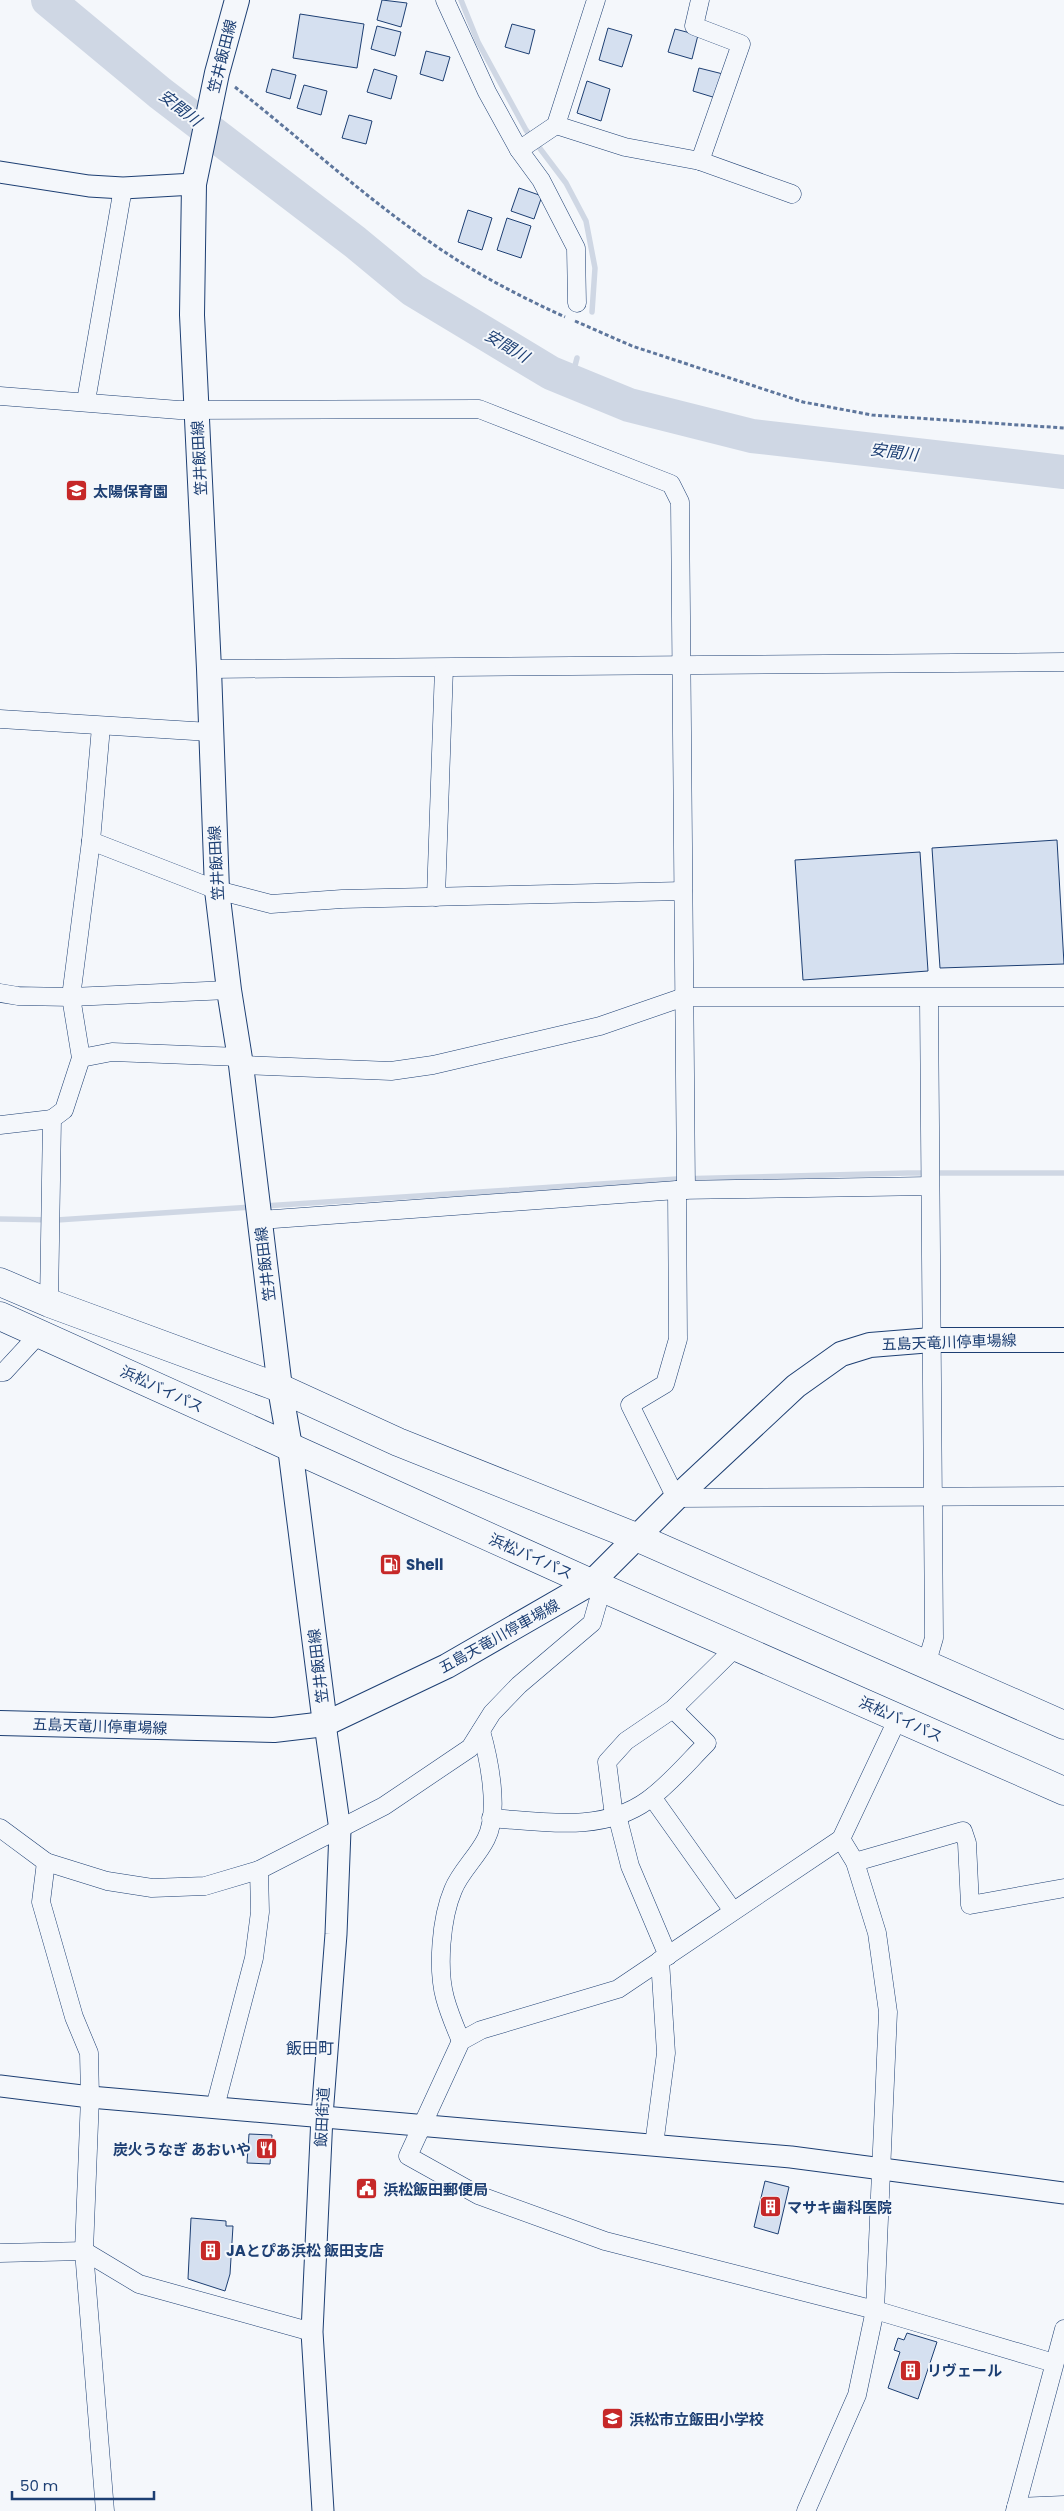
<svg xmlns="http://www.w3.org/2000/svg" width="1064" height="2511" font-family="Poppins,'Noto Sans JP',sans-serif">
<style>
.lines{fill:none;stroke-linecap:round;stroke-linejoin:round}
.stream{stroke:#cfd7e4;stroke-width:5.5}
.river{stroke:#cfd7e4;stroke-width:34}
.building{fill:#d5e0f0;stroke:#1d3f73}
.minor-casing{stroke:#1d3f73;stroke-width:19}
.tertiary-casing{stroke:#1d3f73;stroke-width:23}
.secondary-casing{stroke:#1d3f73;stroke-width:26}
.trunk-casing{stroke:#1d3f73;stroke-width:29}
.path{stroke:#5e769c;stroke-width:3;stroke-dasharray:4 2.5;stroke-linecap:butt}
.minor{stroke:#f4f7fb;stroke-width:18}
.tertiary{stroke:#f4f7fb;stroke-width:21}
.secondary{stroke:#f4f7fb;stroke-width:24}
.trunk{stroke:#f4f7fb;stroke-width:28}
.labels{text-anchor:middle;dominant-baseline:central;stroke-width:4;stroke-linejoin:round;paint-order:stroke}
.street-label{font-size:15px;fill:#1d3f73;stroke:#f4f7fb}
.poi-label{font-size:15px;font-weight:bold;fill:#1d3f73;stroke:#f4f7fb;text-anchor:start}
.water-label{font-size:16px;font-style:italic;fill:#1d3f73;stroke:#f4f7fb}
.neighbourhood-label{font-size:16px;fill:#1d3f73;stroke:#f4f7fb}
</style>
<rect width="100%" height="100%" fill="#f4f7fb"/>
<g class="lines">
<g class="stream">
<path d="M461,0L478,42L526,130L566,183L586,221L595,268L592,312"/>
<path d="M571,381L577,358"/>
<path d="M264,1206L677,1179L908,1173H1064"/>
<path d="M0,1219L57,1220L252,1207"/>
</g>
<path class="river" d="M48,0L160,93L355,242L413,290L551,373L629,405L752,436L1064,472"/>
</g>
<g class="building">
<path d="M382,0L407,3L401,27L377,20Z"/>
<path d="M300,14L364,24L357,68L293,58Z"/>
<path d="M512,24L535,30L529,54L505,47Z"/>
<path d="M377,26L401,32L395,56L371,49Z"/>
<path d="M608,28L632,35L622,67L599,60Z"/>
<path d="M675,29L698,35L692,59L668,52Z"/>
<path d="M426,51L450,57L443,81L420,74Z"/>
<path d="M699,68L723,74L716,98L693,91Z"/>
<path d="M272,69L296,75L290,99L266,92Z"/>
<path d="M374,69L397,76L391,99L367,92Z"/>
<path d="M587,81L610,89L601,121L577,113Z"/>
<path d="M304,85L327,91L321,115L297,108Z"/>
<path d="M349,115L372,121L366,144L342,138Z"/>
<path d="M519,188L542,196L534,219L511,211Z"/>
<path d="M468,210L492,218L482,250L458,242Z"/>
<path d="M507,218L531,226L521,258L497,250Z"/>
<path d="M1057,840L1064,964L940,968L932,848Z"/>
<path d="M920,852L928,971L803,980L795,860Z"/>
<path d="M249,2134L272,2135L270,2164L247,2163Z"/>
<path d="M765,2181L789,2187L778,2234L754,2227Z"/>
<path d="M191,2218L226,2221V2226H233L230,2274L225,2291L188,2279Z"/>
<path d="M907,2333L937,2342L918,2399L888,2388L900,2352L894,2350L898,2338L904,2340Z"/>
</g>
<g class="lines">
<defs>
<g id="minor">
<path d="M445,0L487,92L519,150L556,125L596,0"/>
<path d="M556,125L625,147L700,161L792,194"/>
<path d="M519,150L541,180L576,248L577,303"/>
<path d="M700,161L741,44L694,26L700,0"/>
<path d="M0,396L179,410L479,409L671,484L680,502L686,1190"/>
<path d="M86,401L123,188"/>
<path d="M209,669L1064,662"/>
<path d="M0,719L210,732"/>
<path d="M91,841L217,890L271,904L342,899L683,891"/>
<path d="M436,897L444,668"/>
<path d="M0,993L18,996L71,997L229,990"/>
<path d="M81,1058L112,1052L240,1057"/>
<path d="M241,1065L391,1071L433,1065L600,1026L684,997H1064"/>
<path d="M0,1125L52,1119"/>
<path d="M677,1190L678,1339L665,1384L630,1405L676,1498L1064,1496"/>
<path d="M260,1220L677,1190L930,1186"/>
<path d="M49,1303L52,1119L64,1110L81,1058L71,997L91,841L101,727"/>
<path d="M0,1372H4L40,1333"/>
<path d="M926,1665L934,1638L929,999"/>
<path d="M898,1718L841,1839L618,1989L481,2030L461,2041L408,2156L478,2195L605,2241L875,2310L1054,2363"/>
<path d="M652,1797L733,1911"/>
<path d="M617,1815L630,1866L668,1956"/>
<path d="M614,1816L607,1762L626,1741L673,1709L736,1647"/>
<path d="M491,1818C544,1822 603,1833 648,1800C670,1784 688,1762 707,1743L673,1709"/>
<path d="M0,1828L46,1862L107,1881L152,1888L205,1886L259,1870L384,1806L470,1748L492,1713L519,1685L592,1623L602,1588"/>
<path d="M46,1862L41,1902L74,2017L89,2053L90,2097L84,2251L105,2511"/>
<path d="M855,1862L963,1831L967,1843L970,1905L1064,1888"/>
<path d="M461,2041C455,2027 449,2013 445,1998C437,1969 441,1918 453,1890C460,1872 477,1857 486,1839C500,1812 489,1759 481,1731"/>
<path d="M215,2107L254,1958L260,1912L259,1870"/>
<path d="M654,2145L666,2053L660,1960"/>
<path d="M0,2253L84,2251L139,2284L312,2332"/>
<path d="M1016,2507L1064,2505"/>
<path d="M806,2511L857,2395L875,2310L888,2012L877,1933L855,1862L841,1839"/>
<path d="M1015,2511L1064,2329"/>
</g>
<g id="tertiary">
<path d="M0,172L89,186L123,188L194,184"/>
<path d="M0,2086L90,2097L791,2157L1064,2193"/>
<path d="M323,2511L312,2332L322,2116L336,1934L340,1830L325,1724"/>
</g>
<g id="secondary">
<path d="M237,0L217,73L194,184L192,315L209,669L217,890L229,990L241,1065L280,1388L290,1447L325,1724"/>
<path d="M0,1723L274,1730L325,1724L447,1666L591,1583L676,1498L796,1386L841,1354L870,1345L932,1340H1064"/>
</g>
<g id="trunk">
<path d="M0,1282L49,1303L280,1388L398,1442L636,1537L1064,1725"/>
<path d="M0,1316L591,1583L1064,1791"/>
</g>
</defs>
<use href="#minor" class="minor-casing"/>
<use href="#tertiary" class="tertiary-casing"/>
<use href="#secondary" class="secondary-casing"/>
<use href="#trunk" class="trunk-casing"/>
<g class="path">
<path d="M235,87C307,144 380,211 457,260C492,282 528,300 565,317"/>
<path d="M575,321L632,346L803,402L872,415L1064,428"/>
</g>
<use href="#minor" class="minor"/>
<use href="#tertiary" class="tertiary"/>
<use href="#secondary" class="secondary"/>
<use href="#trunk" class="trunk"/>
</g>
<defs>
<symbol id="school-square" viewBox="-11 -11 22 22"><rect x="-9" y="-9" width="18" height="18" rx="4" fill="#c62828" stroke="#f4f7fb"/><path d="M0-5L7-2L0 1L-7-2ZM-4 1L0 2.5L4 1V4Q0 6-4 4Z" fill="#fff"/></symbol>
<symbol id="fuel-square" viewBox="-11 -11 22 22"><rect x="-9" y="-9" width="18" height="18" rx="4" fill="#c62828" stroke="#f4f7fb"/><path d="M-5.5-6h7V0h2V4h1.3V-2.5L3-4.5l.8-.8L6-3V5H2.5V1h-1V6h-7ZM-4.2-4.7v3.2H.2V-4.7Z" fill="#fff"/></symbol>
<symbol id="restaurant-square" viewBox="-11 -11 22 22"><rect x="-9" y="-9" width="18" height="18" rx="4" fill="#c62828" stroke="#f4f7fb"/><path d="M-5-6h1v4h1v-4h1v4h1v-4h1v5L-1.5 .5V6h-2V.5L-5-1ZM5-6V6H3V1.5H1.5Q1.5-4 5-6Z" fill="#fff"/></symbol>
<symbol id="civic-square" viewBox="-11 -11 22 22"><rect x="-9" y="-9" width="18" height="18" rx="4" fill="#c62828" stroke="#f4f7fb"/><path d="M-.6-6.5H3V-4.5H.6V-3L4-1V1h2V6H-6V1h2V-1L-.6-3ZM-1.2 2.5V6h2.4V2.5Z" fill="#fff"/></symbol>
<symbol id="building-square" viewBox="-11 -11 22 22"><rect x="-9" y="-9" width="18" height="18" rx="4" fill="#c62828" stroke="#f4f7fb"/><path d="M-4-6H4V6H1V3H-1V6H-4ZM-2.5-4.3h1.7v1.8h-1.7ZM.8-4.3h1.7v1.8H.8ZM-2.5-1h1.7V.8h-1.7ZM.8-1h1.7V.8H.8Z" fill="#fff"/></symbol>
</defs>
<g fill-rule="evenodd">
<use href="#school-square" x="64" y="478" width="25" height="25"/>
<use href="#fuel-square" x="378" y="1552" width="25" height="25"/>
<use href="#restaurant-square" x="254" y="2136" width="25" height="25"/>
<use href="#civic-square" x="354" y="2176" width="25" height="25"/>
<use href="#building-square" x="758" y="2194" width="25" height="25"/>
<use href="#building-square" x="198" y="2238" width="25" height="25"/>
<use href="#building-square" x="898" y="2358" width="25" height="25"/>
<use href="#school-square" x="600" y="2406" width="25" height="25"/>
</g>
<g class="labels">
<g class="street-label">
<text transform="translate(222 56) rotate(-76)">笠井飯田線</text>
<text transform="translate(199 458) rotate(-93)">笠井飯田線</text>
<text transform="translate(216 863) rotate(-93)">笠井飯田線</text>
<text transform="translate(265 1264) rotate(-97)">笠井飯田線</text>
<text transform="translate(949 1342) rotate(-2)">五島天竜川停車場線</text>
<text transform="translate(162 1389) rotate(25)">浜松バイパス</text>
<text transform="translate(531 1556) rotate(24)">浜松バイパス</text>
<text transform="translate(499 1636) rotate(-29)">五島天竜川停車場線</text>
<text transform="translate(318 1666) rotate(-97)">笠井飯田線</text>
<text transform="translate(901 1719) rotate(24)">浜松バイパス</text>
<text transform="translate(100 1726) rotate(2)">五島天竜川停車場線</text>
<text transform="translate(322 2117) rotate(-87)">飯田街道</text>
</g>
<g class="poi-label">
<text x="93" y="491">太陽保育園</text>
<text x="406" y="1564">Shell</text>
<text x="251" y="2149" text-anchor="end">炭火うなぎ あおいや</text>
<text x="383" y="2189">浜松飯田郵便局</text>
<text x="787" y="2207">マサキ歯科医院</text>
<text x="226" y="2250">JAとぴあ浜松 飯田支店</text>
<text x="927" y="2370">リヴェール</text>
<text x="629" y="2419">浜松市立飯田小学校</text>
</g>
<g class="water-label">
<text transform="translate(180 108) rotate(38)">安間川</text>
<text transform="translate(507 346) rotate(31)">安間川</text>
<text transform="translate(894 452) rotate(7)">安間川</text>
</g>
<g class="neighbourhood-label">
<text x="310" y="2048">飯田町</text>
</g>
</g>
<path d="M12 2491v8h142v-8" fill="none" stroke="#1d3f73" stroke-width="2.5"/>
<text x="20" y="2491" font-size="15" fill="#1d3f73" stroke="#f4f7fb" stroke-width="4" paint-order="stroke">50 m</text>
</svg>
